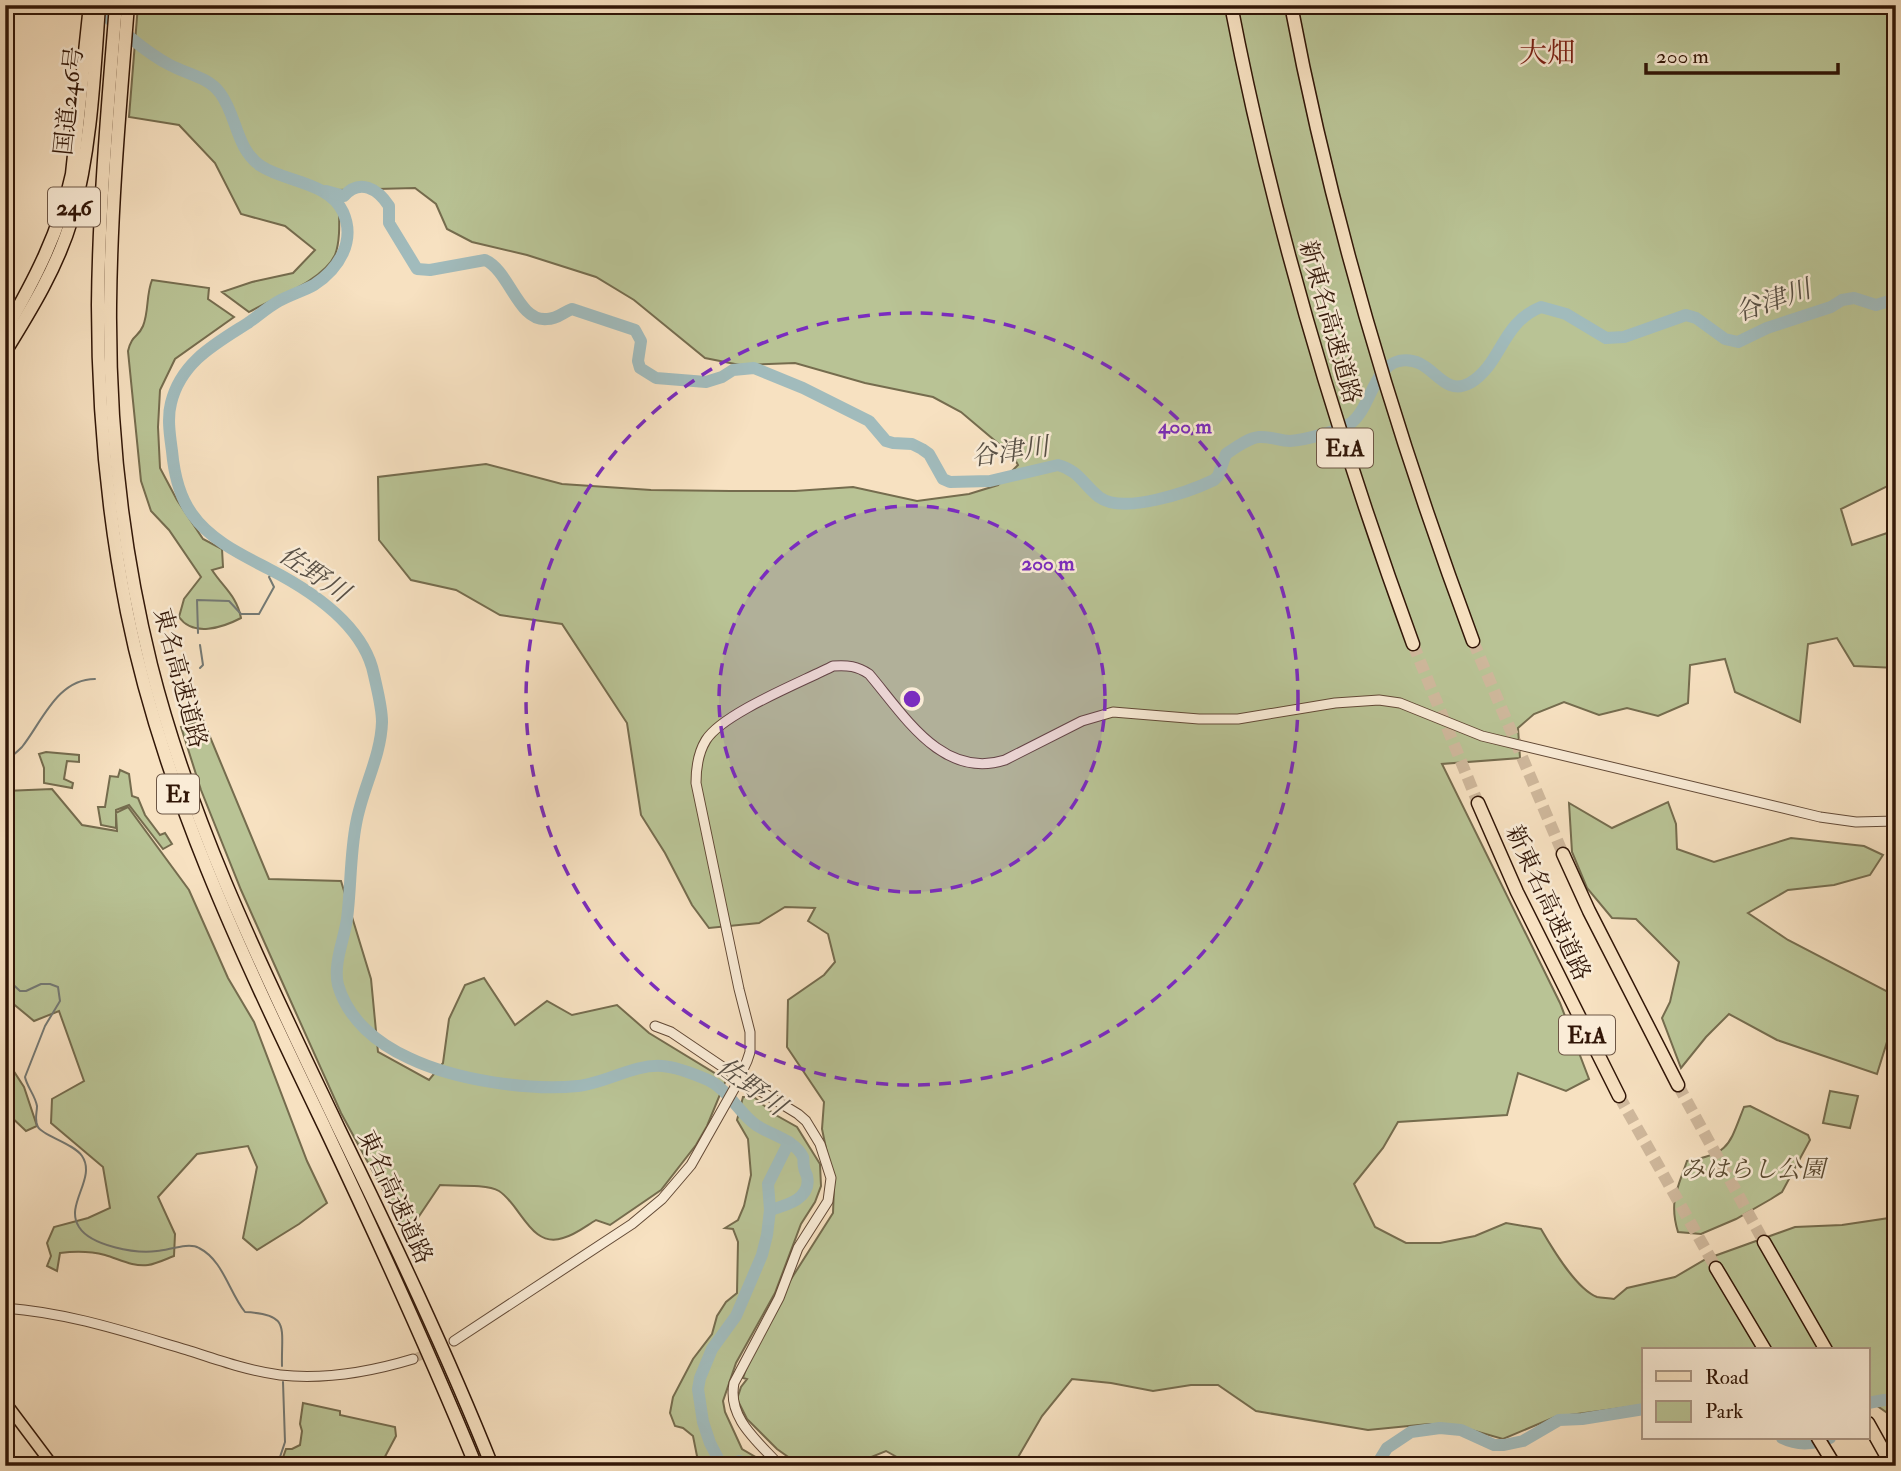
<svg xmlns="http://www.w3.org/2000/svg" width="1901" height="1471" font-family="'IM FELL Double Pica','Noto Serif JP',serif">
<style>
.green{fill:#b9c395;stroke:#756c4e;stroke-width:2}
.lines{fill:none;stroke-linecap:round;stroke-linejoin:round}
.stream{stroke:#747974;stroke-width:2}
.river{stroke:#a1bbbc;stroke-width:12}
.tertiary-tunnel{stroke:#cfb89c;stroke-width:9;stroke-dasharray:9 4.5;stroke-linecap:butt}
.motorway-tunnel{stroke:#cfb89c;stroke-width:12;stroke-dasharray:12 6;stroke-linecap:butt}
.tertiary-casing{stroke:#624936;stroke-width:11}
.primary-casing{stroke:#311607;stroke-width:13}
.trunk-casing{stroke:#311607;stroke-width:15}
.motorway-casing{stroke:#311607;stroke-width:15}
.tertiary{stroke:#faecd7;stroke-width:9}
.primary{stroke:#f7e1c1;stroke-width:10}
.trunk{stroke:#f7e1c1;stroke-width:12}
.motorway{stroke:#f7e1c1;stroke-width:12}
.ring{fill:none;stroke:#7b2cbf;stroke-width:3.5;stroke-dasharray:12 9}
.labels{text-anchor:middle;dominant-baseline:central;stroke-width:5;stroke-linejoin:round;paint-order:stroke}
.shield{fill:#faecd7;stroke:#6d5645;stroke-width:2}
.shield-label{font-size:23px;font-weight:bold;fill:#311607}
.street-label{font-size:24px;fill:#311607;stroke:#faecd7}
.park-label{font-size:24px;font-style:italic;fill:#5a4a32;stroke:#faecd7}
.water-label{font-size:26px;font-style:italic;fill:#585046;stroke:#faecd7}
.quarter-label{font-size:28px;fill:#7a1f14;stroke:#faecd7}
.centre{fill:#7b2cbf;stroke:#faecd7;stroke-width:3.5}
.ring-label{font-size:21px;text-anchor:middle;font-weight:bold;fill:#7b2cbf;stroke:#faecd7;stroke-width:5;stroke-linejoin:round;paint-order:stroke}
</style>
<rect width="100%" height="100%" fill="#f7e1c1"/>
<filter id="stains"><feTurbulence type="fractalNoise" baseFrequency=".00286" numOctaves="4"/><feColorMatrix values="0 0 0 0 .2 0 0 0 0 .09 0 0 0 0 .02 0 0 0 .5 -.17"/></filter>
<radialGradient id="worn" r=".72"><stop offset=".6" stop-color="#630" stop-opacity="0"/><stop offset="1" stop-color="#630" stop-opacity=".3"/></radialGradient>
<g class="green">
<path d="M138,5H1896V327H1893L1896,335V482L1841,509L1852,545L1896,530V602L1890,604L1896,621V668L1854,666L1837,638L1808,644L1800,722L1735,692L1725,659L1690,665L1688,703L1658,716L1627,708L1599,715L1564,702L1534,714L1518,728L1520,758L1442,764L1560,1003L1589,1079L1566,1091L1518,1073L1507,1115L1398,1122L1383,1148L1354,1184L1375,1227L1406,1243H1440L1475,1236L1506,1223L1541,1229C1552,1248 1576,1289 1597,1297C1602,1298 1609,1298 1614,1299L1627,1288L1675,1277L1706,1259L1795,1227L1842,1225L1896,1217V1419L1873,1403H1868V1350H1644V1405L1555,1417L1503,1439L1454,1425L1429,1424L1368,1430L1256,1411L1218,1385H1191L1153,1391L1111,1383L1072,1379L1042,1416L1013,1466H913L886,1451L849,1466H801L777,1449L747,1419L737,1399L741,1387L747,1379L743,1378L753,1348L779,1298L833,1213L834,1187L822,1129L824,1102L787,1047L788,1000L824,975L835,962L828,934L808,921L815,908L785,907L759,923L709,928L692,905L665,853L641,815L627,723L562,624L500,615L456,590L411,580L379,540L378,477L486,464L562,484L651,490L730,491H795L853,487L917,501L969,494L998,485L1018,465L1013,456L961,412L933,397L865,383L795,363L740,365L705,358L634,300L596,277L527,255L472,242L447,229L436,204L415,188L339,190C338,209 342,237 335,255C323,281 274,298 249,312L222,292L252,282L293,273L315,250L285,226L241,214L215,163L179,125L129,117Z"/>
<path d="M152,280L209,288L208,299L234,317L175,359L160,390L158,427L160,468L177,500L203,539L222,549L223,567L212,570C223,587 237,596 241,618C222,628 193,637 179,617L184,599L201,577L169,530L151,511L141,481L128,351C132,334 138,338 143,326C149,311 146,295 152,280Z"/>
<path d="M203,720L269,879L341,881L371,979L378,1052L429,1080L443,1063L449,1019L465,985L484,978L515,1025L547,1001L572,1015L617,1005L649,1033L726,1080L707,1126L696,1145L661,1190L610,1225L596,1220C586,1226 575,1235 563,1238C531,1249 521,1205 499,1191C487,1184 454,1186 440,1185L407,1234L341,1113L292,1004L241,890L201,790L181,727Z"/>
<path d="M46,752L79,755V762L67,761L64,779L73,783L72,788L44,783V768L39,754Z"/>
<path d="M120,770L129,774L132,796L138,798L145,815L160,835L165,833L172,844L163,849L129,805L116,810V813L128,807L189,890L228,978L254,1022L307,1161L327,1203L299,1224L257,1250L243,1238L257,1167L248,1146L197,1154L158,1197L175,1234L174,1256C166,1259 156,1264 148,1265C133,1267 119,1259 105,1255C90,1251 75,1251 60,1253L57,1271L47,1266L51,1256L47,1243L54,1227L88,1218L110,1208L103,1167L51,1123L52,1099L84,1081L59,1011L34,1021L5,997V791L52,789L82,825L117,831L116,814V828L101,825L98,807H105L110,776L118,777Z"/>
<path d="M1668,802L1676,824L1677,849L1714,862L1791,838L1864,846L1883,855L1870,875L1834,885L1788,890L1748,913L1788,940L1896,996V1013L1877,1074L1777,1040L1729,1014L1706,1037L1681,1068L1662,1018L1670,1002L1679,962L1636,919L1612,918L1587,888L1572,852L1569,803L1612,828Z"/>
<path d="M5,1066L11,1067L24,1087L37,1126L26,1131L5,1111Z"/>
<path d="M1830,1091L1858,1096L1850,1128L1823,1123Z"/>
<path d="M743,1097H754L774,1114L797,1127L820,1164L821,1186L815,1202L801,1224L775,1293L736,1363L723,1401L725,1412L742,1449L771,1466H699L693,1436L683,1428L675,1426L670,1413L673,1397L693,1359L712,1334L717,1316L726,1302L737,1293L738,1242L733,1229L725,1228L738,1220L744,1206L751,1175L748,1139L737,1120Z"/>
<path d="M1750,1106L1808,1135L1810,1140L1782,1192L1771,1199L1736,1219L1701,1234L1678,1232C1669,1202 1677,1190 1687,1161C1730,1154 1729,1145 1744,1107Z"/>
<path d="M303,1403L340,1411V1415L395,1427L396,1436L380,1466H280L286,1449H292L300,1445L302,1431L300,1424Z"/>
</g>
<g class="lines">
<g class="stream">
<path d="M198,633L197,600L229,601L241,614H259L274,587L269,577L273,571"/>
<path d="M200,645L203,665L200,668"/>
<path d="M5,762C11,757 17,752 22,747C42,722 57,679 95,679"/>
<path d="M5,977L20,991H26L41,984H50L58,987L60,1001L45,1026L25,1077C27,1087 35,1095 37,1106C37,1113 34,1121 38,1127C43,1136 73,1143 82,1156C97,1178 64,1205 79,1227C91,1246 136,1254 157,1251C169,1250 189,1242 199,1248C223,1260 229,1292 245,1312C291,1314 281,1328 282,1366"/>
<path d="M277,1466L285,1442L283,1382"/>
</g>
<g class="river">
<path d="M96,5C112,24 148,54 170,65C187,74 208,77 220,93C237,115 236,150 261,166C285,182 329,182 343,212C356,241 339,269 314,285C303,291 290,295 279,301C268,307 258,316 248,323C215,344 181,362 171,403C167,418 170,436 172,451C174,473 179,496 192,514C210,540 242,555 269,569C312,591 364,625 374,675C377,689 382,707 382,722C381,757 362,789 356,824C350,855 351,888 347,919C344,940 333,964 338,985C348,1020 378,1044 409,1058C455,1080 528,1091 578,1086C606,1083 634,1064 662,1066C677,1067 694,1074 708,1080C728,1089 738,1112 756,1125C771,1135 795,1140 803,1157C804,1160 803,1164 804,1167C804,1170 806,1173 807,1176C812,1198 788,1205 770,1210"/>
<path d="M326,191L344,196C360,178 378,189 389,206V223L417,269L430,270L485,260C510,271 518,322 547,319C558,319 563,312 572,309L635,330L641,341L638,361L640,368L656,378L706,382L722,377L733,370L754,368L803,388L869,421L886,441L893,443L912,444L922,449L929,454L943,479L950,482L990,481L1058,465C1078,470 1084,485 1099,497C1123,515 1189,492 1214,480L1218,476L1226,454C1235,448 1248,438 1259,437C1269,436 1280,441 1290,441C1305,440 1339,431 1351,423C1371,408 1373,367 1399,361C1433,354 1440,399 1470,383C1502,364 1501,323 1541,307L1566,314L1606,338L1624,337L1686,315L1696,318L1725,339L1738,342L1767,328L1831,307L1842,300L1854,298L1876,305L1896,299"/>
<path d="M1868,1403L1884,1400H1896"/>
<path d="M1782,1438C1798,1446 1813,1445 1830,1438"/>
<path d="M722,1466L710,1443L703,1422L698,1389L700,1378L712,1349L736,1316L762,1255L767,1235L770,1210L768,1184L789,1142"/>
<path d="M726,1466L739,1461L755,1466"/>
<path d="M1376,1466L1387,1448L1411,1432L1440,1428L1461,1430L1494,1445H1504L1523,1441L1559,1420L1582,1419L1644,1409"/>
</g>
<path class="tertiary-tunnel" d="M413,1359L454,1341"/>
<g class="motorway-tunnel">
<path d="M1473,641L1563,854"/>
<path d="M1413,644L1478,803"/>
<path d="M1678,1085L1764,1242"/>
<path d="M1619,1096L1716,1268"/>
</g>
<defs>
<g id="tertiary">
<path d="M655,1026L671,1032L739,1078L798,1114L806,1121L820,1144L831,1178L828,1201L798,1248L779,1298L734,1383C727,1419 759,1442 780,1466"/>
<path d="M5,1308C70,1313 126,1332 187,1350C218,1360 249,1371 280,1375C325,1380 370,1372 413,1359"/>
<path d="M454,1341L632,1224L662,1199L691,1165L734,1089L747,1061L750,1052V1032L739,989L696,783C696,769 698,753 706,740C723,713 802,682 833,666C848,665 857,666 869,674C904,715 942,780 1005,760L1082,721L1113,712L1199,719H1238L1335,703L1379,700L1400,703L1482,736L1820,817L1856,822L1896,821"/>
</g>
<path id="primary" d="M5,1402L53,1466"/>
<g id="trunk">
<path d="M5,331C34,281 60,231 72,174L90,5"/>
<path d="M5,352C31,310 58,266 72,218C91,149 94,76 99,5"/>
</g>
<g id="motorway">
<path d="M116,5C108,105 99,205 98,305C98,408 107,511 127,612C164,795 245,961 325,1128C378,1240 429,1352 476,1466"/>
<path d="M128,5C120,105 111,205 110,305C109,425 122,548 151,665C192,828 267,978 339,1129C393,1240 446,1351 492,1466"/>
<path d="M1231,5C1273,223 1337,436 1413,644"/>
<path d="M1291,5C1332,222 1396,434 1473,641"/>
<path d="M1478,803L1517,892L1619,1096"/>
<path d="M1563,854L1589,911L1678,1085"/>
<path d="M1764,1242L1826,1350"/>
<path d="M1716,1268L1765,1350"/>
<path d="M1868,1423L1892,1466"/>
<path d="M1818,1438L1835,1466"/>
</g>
</defs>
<use href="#tertiary" class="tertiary-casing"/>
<use href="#primary" class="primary-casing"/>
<use href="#trunk" class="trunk-casing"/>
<use href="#motorway" class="motorway-casing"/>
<use href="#tertiary" class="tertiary"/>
<use href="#primary" class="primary"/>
<use href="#trunk" class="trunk"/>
<use href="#motorway" class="motorway"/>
</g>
<circle cx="912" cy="699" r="193" fill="#7b2cbf" fill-opacity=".12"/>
<g class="ring">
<circle cx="912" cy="699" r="193"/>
<circle cx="912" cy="699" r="386"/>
</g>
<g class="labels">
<g class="shield">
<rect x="48" y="187.5" width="52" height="39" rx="5"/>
<rect x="1317" y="428.5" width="56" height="39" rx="5"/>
<rect x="157" y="774.5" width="42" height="39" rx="5"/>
<rect x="1559" y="1015.5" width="56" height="39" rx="5"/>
</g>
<g class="shield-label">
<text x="74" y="207">246</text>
<text x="1345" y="448">E1A</text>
<text x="178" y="794">E1</text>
<text x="1587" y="1035">E1A</text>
</g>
<g class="street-label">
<text transform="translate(69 101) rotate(-84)">国道246号</text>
<text transform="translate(1330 322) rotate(74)">新東名高速道路</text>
<text transform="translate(180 678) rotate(75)">東名高速道路</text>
<text transform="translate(1548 903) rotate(65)">新東名高速道路</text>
<text transform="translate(395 1197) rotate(65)">東名高速道路</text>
</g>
<g class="park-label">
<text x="1753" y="1169">みはらし公園</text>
</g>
<g class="water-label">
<text transform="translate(1773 301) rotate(-19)">谷津川</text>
<text transform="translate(1010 452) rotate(-8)">谷津川</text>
<text transform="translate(314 574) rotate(34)">佐野川</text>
<text transform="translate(751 1087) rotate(36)">佐野川</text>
</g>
<g class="quarter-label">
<text x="1547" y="53">大畑</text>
</g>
</g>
<circle cx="912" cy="699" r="10" class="centre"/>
<g class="ring-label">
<text x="1185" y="433">400 m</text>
<text x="1048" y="570">200 m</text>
</g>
<rect width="1901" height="1471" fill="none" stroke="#f7e1c1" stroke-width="28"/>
<rect x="7" y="7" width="1887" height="1457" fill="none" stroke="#311607" stroke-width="3.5"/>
<rect x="14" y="14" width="1873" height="1443" fill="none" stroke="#311607" stroke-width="2"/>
<rect x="1642" y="1348" width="228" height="91" fill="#faecd7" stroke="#aa9684" stroke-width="2"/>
<rect x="1656" y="1371" width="35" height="10" fill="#f7e1c1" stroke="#aa9684" stroke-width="2"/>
<text x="1705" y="1384" font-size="21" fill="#311607">Road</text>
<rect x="1656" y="1401" width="35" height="21" fill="#b9c395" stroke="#aa9684" stroke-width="2"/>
<text x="1705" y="1418" font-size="21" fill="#311607">Park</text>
<path d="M1646 63v10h192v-10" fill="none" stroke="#311607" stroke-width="3.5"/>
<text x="1656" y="63" font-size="21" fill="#311607" stroke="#faecd7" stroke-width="5" paint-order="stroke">200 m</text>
<rect width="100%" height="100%" filter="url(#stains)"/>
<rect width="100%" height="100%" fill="url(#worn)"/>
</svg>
